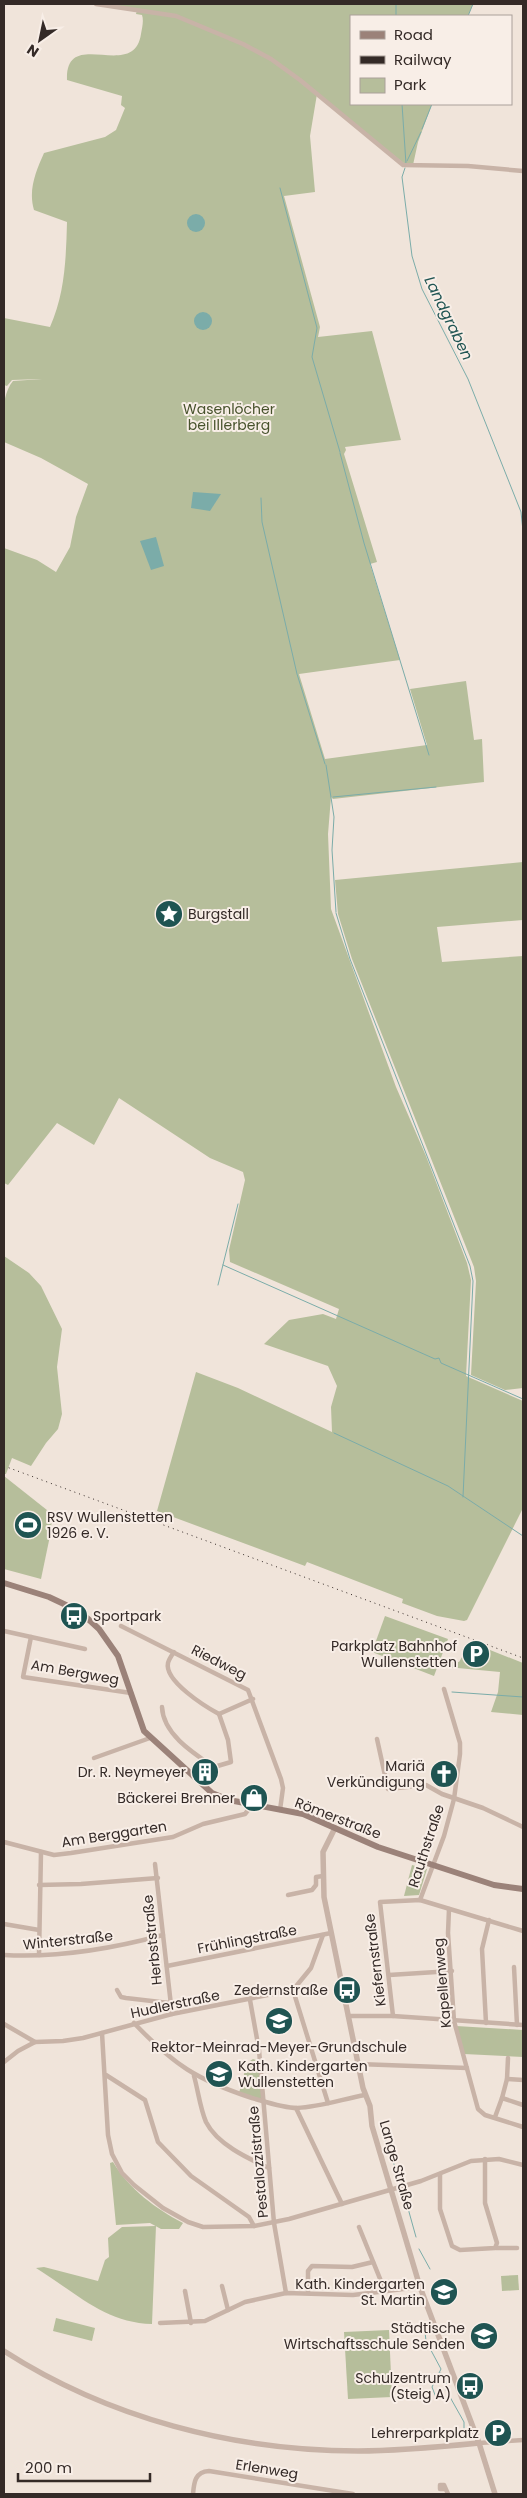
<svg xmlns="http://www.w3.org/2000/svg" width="527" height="2498" font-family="Poppins,sans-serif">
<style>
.green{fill:#b6be9b}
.water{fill:#7baca9}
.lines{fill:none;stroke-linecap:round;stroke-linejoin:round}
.stream{stroke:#7baca9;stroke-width:1}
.minor{stroke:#c8b3a7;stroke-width:4.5}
.tertiary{stroke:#c8b3a7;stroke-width:5.5}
.secondary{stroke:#9b8279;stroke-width:6}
.rail{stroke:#342a27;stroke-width:1;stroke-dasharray:1 4;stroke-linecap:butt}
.labels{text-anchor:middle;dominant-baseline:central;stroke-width:4;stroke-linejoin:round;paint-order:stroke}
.park-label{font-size:14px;fill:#47522c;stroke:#f8eee7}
.poi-label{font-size:14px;fill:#342a27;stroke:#f8eee7;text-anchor:end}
.street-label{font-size:14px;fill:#342a27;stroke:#f8eee7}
.water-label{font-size:15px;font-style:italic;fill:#1f5452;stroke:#f8eee7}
</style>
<rect width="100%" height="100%" fill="#f0e4da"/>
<g class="green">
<path d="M99,4H473L468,16H351V104H432L418,142L413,165H406L317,94L310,136L315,192L284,196L320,327L318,337L372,331L401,440L345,447L346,450L344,454L377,562L370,564L400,660L299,674L325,759L427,745L410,689L466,681L474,740L482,739L484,782L333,799L331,797L328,834L331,909L396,1087L426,1156L467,1263L471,1280L466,1376L523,1401V1508L467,1620L464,1621L437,1616L402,1603L403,1599L307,1562L305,1566L157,1511L196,1372L238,1388L332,1432L331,1407L337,1386L328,1366L264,1344L289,1320L323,1314L336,1319L339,1309L230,1262L229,1250L245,1180L243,1172L210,1158L119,1098L94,1145L57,1123L8,1185L4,1183V548L37,560L56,572L70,547L76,517L88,484L41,458L4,442C4,422 0,397 13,381L42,379L12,380L7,386L4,385V318L50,327C65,293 66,259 67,222L34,210C28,190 36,171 44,153L105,137L116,130L125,108L121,105L122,96L67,80C65,26 134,82 141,34C142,28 144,21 142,15L136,14L137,10Z"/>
<path d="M523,862V920L437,927L442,962L523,956V1388L505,1390L471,1375L476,1281L474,1267L352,959L338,914L335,880Z"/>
<path d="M4,1256L29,1273L41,1286L62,1329L57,1367L62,1414L58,1429L46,1443L31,1466L12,1458L6,1474H4Z"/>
<path d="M4,1476L52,1514L51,1531L41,1579L4,1569Z"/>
<path d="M385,1616L448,1639L434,1676L372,1652Z"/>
<path d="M490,1650L523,1663V1715L491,1712L498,1692L500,1672L447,1667L450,1660L459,1662L462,1657L466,1656L485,1663Z"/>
<path d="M412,1865L427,1869L419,1895L404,1896Z"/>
<path d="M456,2026L523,2030V2057L464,2054Z"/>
<path d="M253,2059L259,2061L262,2100L239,2093L247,2063Z"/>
<path d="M113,2162C129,2189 156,2209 183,2223L179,2229H161L150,2223L116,2225L110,2163Z"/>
<path d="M156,2226L152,2324C105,2323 75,2292 36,2268L44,2267L98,2281L105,2260L109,2257L108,2238L122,2227Z"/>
<path d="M518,2275L519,2290L502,2291L501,2276Z"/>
<path d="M56,2318L95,2328L92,2341L53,2331Z"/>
<path d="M389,2330L392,2397L348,2399L344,2332Z"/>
</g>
<g class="water">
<circle cx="196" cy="223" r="9"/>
<circle cx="203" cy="321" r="9"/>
<path d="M193,492L221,494L210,511L191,508Z"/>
<path d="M156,537L164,566L151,570L140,541Z"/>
</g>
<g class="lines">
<g class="stream">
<path d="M396,4V16"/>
<path d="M468,16L473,4"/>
<path d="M402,104L406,164"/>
<path d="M422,129L432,104"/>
<path d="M407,161L421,132"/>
<path d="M405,168L402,177L412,256L422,289L468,379L521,512L523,531"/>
<path d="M280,188L317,328L312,357L340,452"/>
<path d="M340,453L364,543L429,755"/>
<path d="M261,498L262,522L297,674L325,764"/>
<path d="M326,765L334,817L332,850L336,912"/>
<path d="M333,797L436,787"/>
<path d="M336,913L350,959L470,1266L473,1281L463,1497"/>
<path d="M223,1265L435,1359L439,1358L441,1363L523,1399"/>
<path d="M218,1285L238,1204"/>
<path d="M334,1433L448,1486L523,1536"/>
<path d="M452,1692L523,1697"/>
<path d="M383,2126L386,2142L399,2178"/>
<path d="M404,2194L416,2237"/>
<path d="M419,2249L430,2269"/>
<path d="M425,2332L426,2341L441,2369L432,2387L437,2400"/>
<path d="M441,2373L446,2381V2390L464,2422V2432"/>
</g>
<g class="minor">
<path d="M96,4L176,16L243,44L271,59L300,80L403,165L468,166L523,171"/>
<path d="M121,1626L248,1690L281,1779L283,1788L280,1810"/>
<path d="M4,1631L85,1649"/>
<path d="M31,1637L23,1677L131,1693"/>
<path d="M162,1707C163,1734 193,1753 214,1767L231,1762L228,1740L219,1714C206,1707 164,1681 168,1663C169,1659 172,1655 174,1652"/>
<path d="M219,1714L253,1699"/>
<path d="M377,1739L388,1789L426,1785L442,1794L483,1808L523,1827"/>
<path d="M94,1758L150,1738"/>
<path d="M4,1842L54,1855L71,1853L173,1837L203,1824L245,1814L252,1805"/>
<path d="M155,1864L172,2014"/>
<path d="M39,1885L81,1884L158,1878"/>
<path d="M288,1895L312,1890L316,1885V1877L323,1876"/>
<path d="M420,1900L444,1836L454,1799L460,1754V1743L444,1689"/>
<path d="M449,1909L448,1933L454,2021L478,2109L485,2115L523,2127"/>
<path d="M4,1924L39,1930"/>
<path d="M4,1955C58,1958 111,1949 163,1935"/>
<path d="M39,1955L41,1852"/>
<path d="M167,1966L331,1933"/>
<path d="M514,1967L517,2025"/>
<path d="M389,1975L452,1971"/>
<path d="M117,1990L121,1997L126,1998L169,2003"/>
<path d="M293,1990L328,2103"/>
<path d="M250,2000L259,2050L274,2223L286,2293"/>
<path d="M348,2016H393L523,2025"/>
<path d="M393,2016L380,1902L420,1900L523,1931"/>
<path d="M134,2023C174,2065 197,2080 252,2098C266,2102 283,2108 297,2108C320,2107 343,2099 365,2095"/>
<path d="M486,2023L482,1949L489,1920"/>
<path d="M4,2024L35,2042L63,2041L83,2038L172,2014L293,1990L311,1968L323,1935"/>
<path d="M102,2033L108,2135L112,2154L122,2173L134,2185L163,2208L188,2222L203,2227L254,2226L289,2219L421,2181L471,2161L499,2159L523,2165"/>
<path d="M4,2062L18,2051L35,2042"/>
<path d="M358,2064L467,2068"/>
<path d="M106,2075L145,2100L158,2142L191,2176L249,2217L254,2226"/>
<path d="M194,2076C198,2090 200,2108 206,2122C217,2144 247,2158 269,2168"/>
<path d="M507,2079L523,2080"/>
<path d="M502,2098L507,2079L508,2058"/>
<path d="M296,2108L342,2204"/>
<path d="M495,2117L502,2098L523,2105"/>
<path d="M440,2174V2209L452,2246L460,2250L495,2248L497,2243L485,2203V2159"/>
<path d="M359,2227L385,2291"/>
<path d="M496,2248H517"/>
<path d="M222,2286L228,2310"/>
<path d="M185,2291L191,2323"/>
<path d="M308,2292V2271L312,2266L352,2267L373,2262"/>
<path d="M160,2323L205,2321L245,2302L286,2293L353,2295L420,2287"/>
<path d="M479,2443L523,2440"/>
<path d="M444,2489H440V2485H444L448,2494"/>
<path d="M193,2494C194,2482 195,2472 209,2471L353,2494"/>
</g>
<g class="tertiary">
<path d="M335,1828L323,1852L324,1897L363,2088L370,2106L372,2126L420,2287L479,2443L495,2494"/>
<path d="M4,2351C108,2418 234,2451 358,2451C398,2451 439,2447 479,2443"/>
</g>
<path class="secondary" d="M4,1583L49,1597L66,1605L87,1618L99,1629L118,1656L144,1731L212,1793L229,1800L303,1814L378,1847L494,1885L523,1889"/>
<path class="rail" d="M4,1466L523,1658"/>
</g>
<defs>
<symbol id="sight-disc" viewBox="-11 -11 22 22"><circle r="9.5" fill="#1f5452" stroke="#f8eee7"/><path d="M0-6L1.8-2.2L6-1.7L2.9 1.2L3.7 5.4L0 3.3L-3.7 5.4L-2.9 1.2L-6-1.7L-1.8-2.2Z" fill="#fff"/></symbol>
<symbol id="stadium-disc" viewBox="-11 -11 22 22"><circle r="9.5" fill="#1f5452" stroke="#f8eee7"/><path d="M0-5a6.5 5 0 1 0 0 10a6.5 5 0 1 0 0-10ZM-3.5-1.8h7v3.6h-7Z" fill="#fff"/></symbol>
<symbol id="bus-disc" viewBox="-11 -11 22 22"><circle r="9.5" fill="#1f5452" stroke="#f8eee7"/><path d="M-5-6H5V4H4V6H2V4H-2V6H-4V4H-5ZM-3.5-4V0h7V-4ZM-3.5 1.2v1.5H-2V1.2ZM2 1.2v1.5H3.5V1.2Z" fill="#fff"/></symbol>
<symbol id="parking-disc" viewBox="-11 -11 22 22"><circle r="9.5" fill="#1f5452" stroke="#f8eee7"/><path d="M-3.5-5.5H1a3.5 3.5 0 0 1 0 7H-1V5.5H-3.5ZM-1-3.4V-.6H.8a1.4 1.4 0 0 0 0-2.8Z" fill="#fff"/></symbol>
<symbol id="building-disc" viewBox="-11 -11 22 22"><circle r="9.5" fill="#1f5452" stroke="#f8eee7"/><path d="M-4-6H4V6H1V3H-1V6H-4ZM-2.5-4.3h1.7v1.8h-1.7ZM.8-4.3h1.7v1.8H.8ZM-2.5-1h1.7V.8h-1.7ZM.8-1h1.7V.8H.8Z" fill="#fff"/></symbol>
<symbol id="church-disc" viewBox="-11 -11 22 22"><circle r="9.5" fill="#1f5452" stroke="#f8eee7"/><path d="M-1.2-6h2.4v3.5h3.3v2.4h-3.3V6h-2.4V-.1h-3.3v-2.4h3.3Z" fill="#fff"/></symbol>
<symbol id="shop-disc" viewBox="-11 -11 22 22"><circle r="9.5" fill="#1f5452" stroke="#f8eee7"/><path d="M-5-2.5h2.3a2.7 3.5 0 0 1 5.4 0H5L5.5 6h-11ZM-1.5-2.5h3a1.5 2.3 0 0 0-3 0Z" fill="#fff"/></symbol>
<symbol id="school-disc" viewBox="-11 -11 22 22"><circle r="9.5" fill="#1f5452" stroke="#f8eee7"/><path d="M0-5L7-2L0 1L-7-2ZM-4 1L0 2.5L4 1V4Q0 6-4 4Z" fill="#fff"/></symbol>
</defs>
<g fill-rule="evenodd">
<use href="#sight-disc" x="153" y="898" width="32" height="32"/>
<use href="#stadium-disc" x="12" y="1509" width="32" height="32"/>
<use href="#bus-disc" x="58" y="1600" width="32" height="32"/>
<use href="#parking-disc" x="460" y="1638" width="32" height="32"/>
<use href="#building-disc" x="189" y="1756" width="32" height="32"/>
<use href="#church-disc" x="428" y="1758" width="32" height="32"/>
<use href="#shop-disc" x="238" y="1782" width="32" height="32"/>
<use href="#bus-disc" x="331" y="1974" width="32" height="32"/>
<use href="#school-disc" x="263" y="2005" width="32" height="32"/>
<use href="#school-disc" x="203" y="2058" width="32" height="32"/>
<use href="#school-disc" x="428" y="2276" width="32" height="32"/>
<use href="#school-disc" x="468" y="2320" width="32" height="32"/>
<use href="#bus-disc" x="454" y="2370" width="32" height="32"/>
<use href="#parking-disc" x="482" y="2417" width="32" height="32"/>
</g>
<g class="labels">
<g class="park-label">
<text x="229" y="409">Wasenlöcher<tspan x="229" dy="16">bei Illerberg</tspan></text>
</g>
<g class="poi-label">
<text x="188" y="914" text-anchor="start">Burgstall</text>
<text x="47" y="1517" text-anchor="start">RSV Wullenstetten<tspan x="47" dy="16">1926 e. V.</tspan></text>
<text x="93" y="1616" text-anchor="start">Sportpark</text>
<text x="457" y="1646">Parkplatz Bahnhof<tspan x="457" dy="16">Wullenstetten</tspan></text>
<text x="425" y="1766">Mariä<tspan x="425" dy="16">Verkündigung</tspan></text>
<text x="186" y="1772">Dr. R. Neymeyer</text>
<text x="235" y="1798">Bäckerei Brenner</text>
<text x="328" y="1990">Zedernstraße</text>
<text x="279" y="2047" text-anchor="middle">Rektor-Meinrad-Meyer-Grundschule</text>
<text x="238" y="2066" text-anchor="start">Kath. Kindergarten<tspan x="238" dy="16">Wullenstetten</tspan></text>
<text x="425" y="2284">Kath. Kindergarten<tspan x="425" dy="16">St. Martin</tspan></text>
<text x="465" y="2328">Städtische<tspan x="465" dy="16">Wirtschaftsschule Senden</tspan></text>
<text x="451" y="2378">Schulzentrum<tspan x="451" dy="16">(Steig A)</tspan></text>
<text x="479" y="2433">Lehrerparkplatz</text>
</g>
<g class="street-label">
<text transform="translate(219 1662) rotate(27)">Riedweg</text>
<text transform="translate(75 1672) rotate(10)">Am Bergweg</text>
<text transform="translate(338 1818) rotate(21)">Römerstraße</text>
<text transform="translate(114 1834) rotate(-9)">Am Berggarten</text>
<text transform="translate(426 1846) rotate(-72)">Rauthstraße</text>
<text transform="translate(247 1939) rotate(-11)">Frühlingstraße</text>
<text transform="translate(68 1940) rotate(-6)">Winterstraße</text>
<text transform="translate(152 1940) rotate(-96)">Herbststraße</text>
<text transform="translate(375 1960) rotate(-97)">Kiefernstraße</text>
<text transform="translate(442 1983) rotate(-95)">Kapellenweg</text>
<text transform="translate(175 2004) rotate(-12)">Hudlerstraße</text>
<text transform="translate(258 2162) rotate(-95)">Pestalozzistraße</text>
<text transform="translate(397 2165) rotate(74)">Lange Straße</text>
<text transform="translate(267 2469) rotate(9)">Erlenweg</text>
</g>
<g class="water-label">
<text transform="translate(449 318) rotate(64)">Landgraben</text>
</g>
</g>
<rect width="527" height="2498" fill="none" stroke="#342a27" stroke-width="10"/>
<rect x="350" y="15" width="162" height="90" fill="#f8eee7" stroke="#aaa09a"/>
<rect x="360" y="31" width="25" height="8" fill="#9b8279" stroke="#aaa09a"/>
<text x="394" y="40" font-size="15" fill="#342a27">Road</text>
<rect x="360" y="56" width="25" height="8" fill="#342a27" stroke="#aaa09a"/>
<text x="394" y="65" font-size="15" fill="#342a27">Railway</text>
<rect x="360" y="78" width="25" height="15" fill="#b6be9b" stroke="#aaa09a"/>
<text x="394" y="90" font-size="15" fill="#342a27">Park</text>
<g transform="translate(40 40) rotate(213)" stroke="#f8eee7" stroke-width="4" paint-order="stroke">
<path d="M0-4L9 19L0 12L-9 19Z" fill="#342a27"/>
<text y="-8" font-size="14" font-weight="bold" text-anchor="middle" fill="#342a27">N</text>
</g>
<path d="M18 2473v8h132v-8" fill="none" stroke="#342a27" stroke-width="2.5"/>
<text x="25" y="2473" font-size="15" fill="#342a27" stroke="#f8eee7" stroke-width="4" paint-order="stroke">200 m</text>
</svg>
